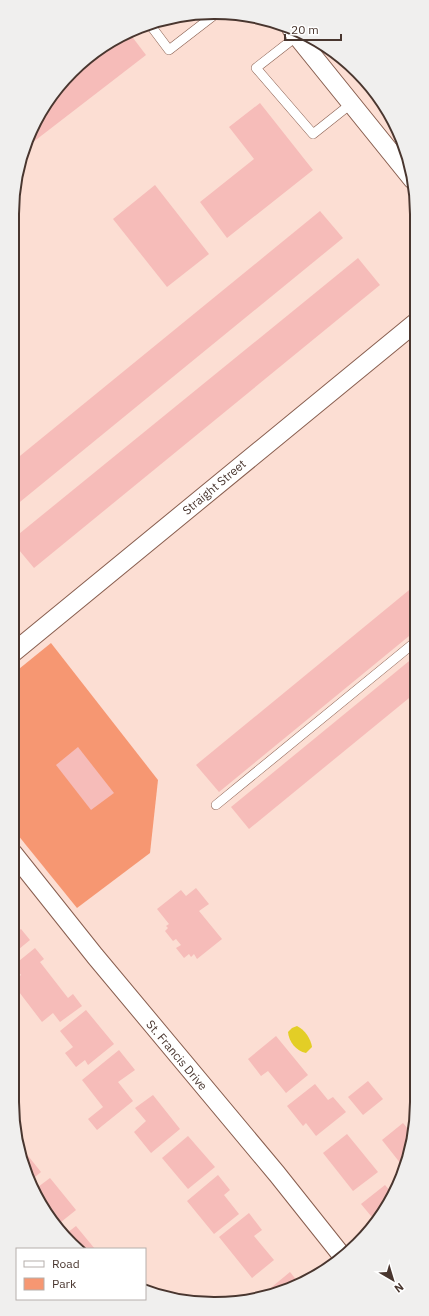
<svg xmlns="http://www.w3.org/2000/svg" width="429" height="1316" font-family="'IBM Plex Sans',sans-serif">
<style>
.green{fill:#f69772}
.water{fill:#e3ce26}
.building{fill:#f6bcb9}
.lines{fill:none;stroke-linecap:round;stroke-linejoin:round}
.lane-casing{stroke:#885e4f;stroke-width:10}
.street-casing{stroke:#885e4f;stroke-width:20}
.lane{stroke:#fff;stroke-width:9}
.street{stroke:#fff;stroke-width:18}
.labels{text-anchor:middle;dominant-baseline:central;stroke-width:4;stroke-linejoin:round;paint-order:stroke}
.street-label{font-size:12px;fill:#49362f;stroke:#fff}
.rim{fill:none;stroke:#49362f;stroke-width:2}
</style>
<rect width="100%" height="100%" fill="#fcded3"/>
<path class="green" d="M51,643L158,780L150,853L77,908L13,829L14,673Z"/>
<path class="water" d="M297,1026C305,1030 311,1039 312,1047L306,1053C296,1051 289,1042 288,1032L292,1028Z"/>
<g class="building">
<path d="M130,34L146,55L28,146L46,102L102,46Z"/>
<path d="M260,103L313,170L227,238L200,202L254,159L229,127Z"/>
<path d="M155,185L209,254L167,287L113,219Z"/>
<path d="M320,211L343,238L15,506V460Z"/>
<path d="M358,258L380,285L34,568L14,544V538Z"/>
<path d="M414,586V632L219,792L196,765Z"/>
<path d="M414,657V694L249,829L231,807Z"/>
<path d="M78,747L114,793L91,810L56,765Z"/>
<path d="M196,888L209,904L199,911L222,939L197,959L194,954L191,957L189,954L184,958L176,948L181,945L176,939L173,941L165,931L168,928L166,926L169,924L157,909L181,890L186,896Z"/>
<path d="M21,929L30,940L13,954V933L14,934Z"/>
<path d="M35,948L44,959L40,962L68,998L73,994L82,1006L60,1022L53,1013L42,1022L13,984V982L21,975L14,965Z"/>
<path d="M86,1010L114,1044L88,1065L85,1060L76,1067L65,1053L73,1047L60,1031Z"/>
<path d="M276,1036L308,1075L286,1093L268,1071L261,1076L248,1059Z"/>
<path d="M119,1050L135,1070L118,1082L133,1101L97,1130L88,1119L103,1107L82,1080Z"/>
<path d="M368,1081L383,1099L363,1115L348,1097Z"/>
<path d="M315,1084L328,1100L333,1097L346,1112L316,1136L306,1123L303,1126L287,1106Z"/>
<path d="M153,1095L180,1129L151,1153L134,1132L146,1121L135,1108Z"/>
<path d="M403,1123L413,1135V1141L405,1161L401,1164L382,1140Z"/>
<path d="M347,1134L378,1172L353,1191L323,1153Z"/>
<path d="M188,1136L215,1167L188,1189L162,1158Z"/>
<path d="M21,1147L41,1172L29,1182L27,1179Z"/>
<path d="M218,1175L230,1190L224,1195L239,1214L214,1234L187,1201Z"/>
<path d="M50,1178L76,1210L56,1226L34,1190Z"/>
<path d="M385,1185L392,1193L383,1214L376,1222L361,1204Z"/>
<path d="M249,1213L262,1230L254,1236L274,1260L252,1278L219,1237Z"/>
<path d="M76,1226L95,1249H80L63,1236Z"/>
<path d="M290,1272L298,1282L267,1297H262L261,1296Z"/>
</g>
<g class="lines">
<defs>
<g id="lane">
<path d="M151,26L169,50L213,16"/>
<path d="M297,36L256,68L313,134L352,103"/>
<path d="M216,805L414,643"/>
</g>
<g id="street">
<path d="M292,30L413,180"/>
<path d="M14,652L415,323"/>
<path d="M13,853L95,956L277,1174L343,1257"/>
</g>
</defs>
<use href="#lane" class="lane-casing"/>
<use href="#street" class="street-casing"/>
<use href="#lane" class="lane"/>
<use href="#street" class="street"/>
</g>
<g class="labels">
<g class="street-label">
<text transform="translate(214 487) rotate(-40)">Straight Street</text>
<text transform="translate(177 1055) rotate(50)">St. Francis Drive</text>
</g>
</g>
<path d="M0 0H429V1316H0ZM214 19H215A195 195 0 0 1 410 214V1102A195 195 0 0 1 215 1297H214A195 195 0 0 1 19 1102V214A195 195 0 0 1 214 19Z" fill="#f0efee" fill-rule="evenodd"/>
<path class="rim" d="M214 19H215A195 195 0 0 1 410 214V1102A195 195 0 0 1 215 1297H214A195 195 0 0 1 19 1102V214A195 195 0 0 1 214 19Z"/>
<rect x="16" y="1248" width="130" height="52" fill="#ffffff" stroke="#b6afac"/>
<rect x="24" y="1261" width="20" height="6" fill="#ffffff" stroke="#b6afac"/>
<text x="52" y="1268" font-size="12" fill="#49362f">Road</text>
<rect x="24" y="1278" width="20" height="12" fill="#f69772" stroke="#b6afac"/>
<text x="52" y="1288" font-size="12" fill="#49362f">Park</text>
<g transform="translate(393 1280) rotate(142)" stroke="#ffffff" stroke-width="3" paint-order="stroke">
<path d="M0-3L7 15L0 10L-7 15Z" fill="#49362f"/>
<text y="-6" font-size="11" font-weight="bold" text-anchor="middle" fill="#49362f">N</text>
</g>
<path d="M285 34v6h56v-6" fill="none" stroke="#49362f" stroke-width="2"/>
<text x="291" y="34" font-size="12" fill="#49362f" stroke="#ffffff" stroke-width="3" paint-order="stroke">20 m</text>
</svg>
